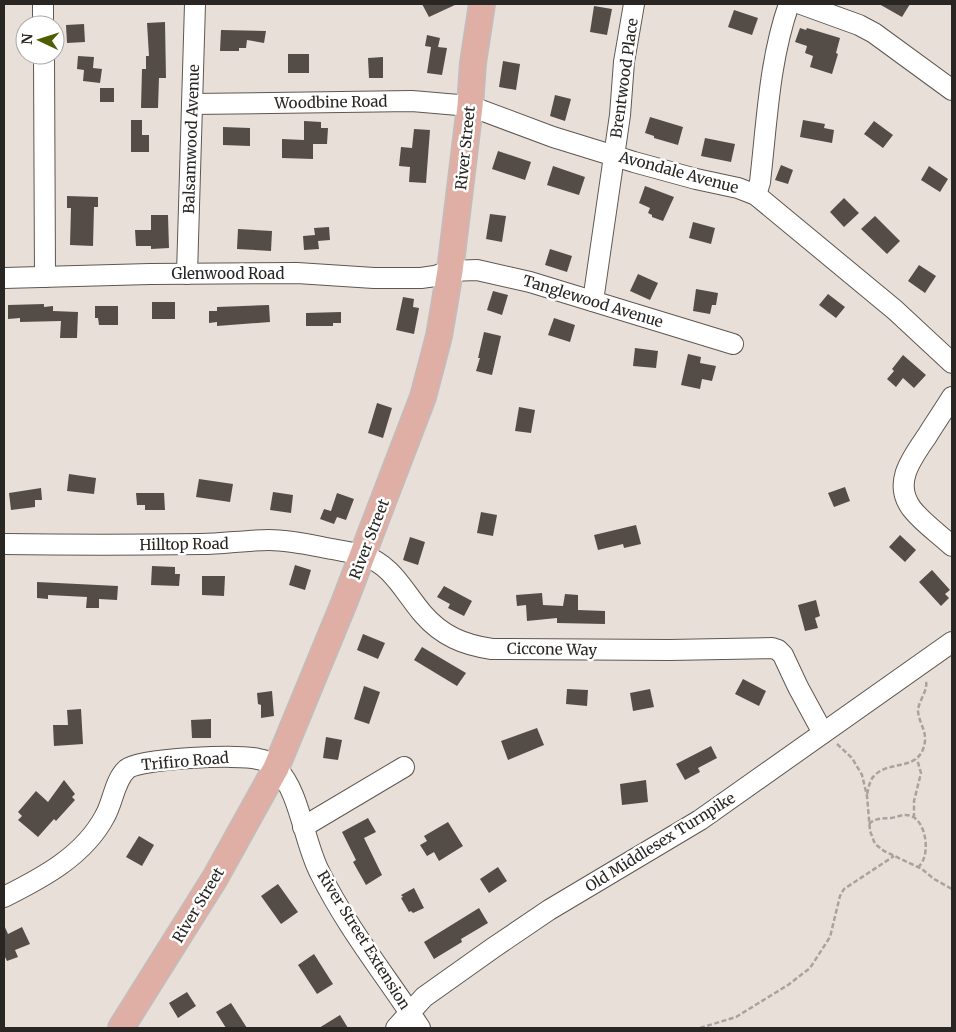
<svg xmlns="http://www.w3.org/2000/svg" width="956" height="1032" font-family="Merriweather,serif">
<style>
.building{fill:#544d47}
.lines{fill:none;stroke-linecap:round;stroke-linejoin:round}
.minor-casing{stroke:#5f5751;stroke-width:22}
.major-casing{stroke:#bfbebd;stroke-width:28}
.path{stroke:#aaa39d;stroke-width:2.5;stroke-dasharray:5 2.5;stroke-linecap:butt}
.minor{stroke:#fff;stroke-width:20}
.major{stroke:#dfafa5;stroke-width:25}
.labels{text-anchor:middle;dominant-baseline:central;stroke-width:5;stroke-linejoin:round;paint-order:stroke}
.street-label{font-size:15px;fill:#292623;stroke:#fff}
</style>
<rect width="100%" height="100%" fill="#e8dfd8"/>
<g class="building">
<path d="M422,4H457L429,17Z"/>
<path d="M879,4H910L902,17Z"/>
<path d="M594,6L612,9L607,35L590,32Z"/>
<path d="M734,10L758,18L752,35L728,27Z"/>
<path d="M165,22L166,78H159L158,108H141L142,69H146V56H149L147,23Z"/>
<path d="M84,24L85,42L67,43L66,25Z"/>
<path d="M800,28L806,30L807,28L840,38L836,53L838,54L832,74L810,67L813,56L805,53L807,46L795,42Z"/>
<path d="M221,30L266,31L264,43L247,40L246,48H239V51H220Z"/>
<path d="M427,35L440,38L438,47L447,48L442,75L427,73L431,47L425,46Z"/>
<rect x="288" y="54" width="21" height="19"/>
<path d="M78,56L94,57L93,68L102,69L100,83L83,81L84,70L77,69Z"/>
<path d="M383,57V78H369L368,58Z"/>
<path d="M503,61L520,64L516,90L499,87Z"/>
<rect x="100" y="88" width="14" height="14"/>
<path d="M555,95L571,99L565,121L550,116Z"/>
<path d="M650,117L683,127L678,145L654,138V136L645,133Z"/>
<path d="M131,120H142V135H149V152H131Z"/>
<path d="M803,120L825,124L824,128L834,130L832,143L800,137Z"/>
<path d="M304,121L321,122V128H328L327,144H313V159L282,158V139L304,140Z"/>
<path d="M874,121L893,135L883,148L864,134Z"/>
<path d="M223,127L250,128V146L223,145Z"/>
<path d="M414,129L430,130L426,183L409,182L410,167L399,166L401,147L412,148Z"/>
<path d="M705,138L735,144L731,162L701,156Z"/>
<path d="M498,151L531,162L525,180L492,169Z"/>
<path d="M781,165L793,170L788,184L775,180Z"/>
<path d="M553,166L585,177L579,195L547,185Z"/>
<path d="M929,166L948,179L940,192L921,180Z"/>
<path d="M645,186L674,197L663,221L652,217V215L648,213L650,208L639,203Z"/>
<path d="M67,196L98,197V207H94L93,246L70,245L71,208H67Z"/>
<path d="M844,198L859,213L844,227L830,212Z"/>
<path d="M490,214L506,216L502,242L486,239Z"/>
<path d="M151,215H168L169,248L151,249V246H136L135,230H151Z"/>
<path d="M875,216L900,241L887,254L861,229Z"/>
<path d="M693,222L715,228L711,244L689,238Z"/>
<path d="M329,227L330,240L318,241L319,249L304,250L303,236L315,235L314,228Z"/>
<path d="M238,229L272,231L271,251L237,249Z"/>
<path d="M550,249L572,256L567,272L545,265Z"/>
<path d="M919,265L936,276L925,293L908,281Z"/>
<path d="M638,274L658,283L650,300L630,291Z"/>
<path d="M696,289L718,293L716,305H712L710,314L693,311Z"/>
<path d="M493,291L508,295L502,315L487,310Z"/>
<path d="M828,294L845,307L836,318L819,305Z"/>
<path d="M403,297L414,299L413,307L419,308L414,334L396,330Z"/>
<rect x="152" y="302" width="23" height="17"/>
<path d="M44,304V307L53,306V311L78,312L77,338H60L61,321L20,322V318L8,319V305Z"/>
<path d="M269,305L270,322L217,326V322L209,323V311H217V307Z"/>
<path d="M95,306H118V325H99L98,318H95Z"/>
<path d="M341,312V323H333V326H306V313Z"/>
<path d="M554,318L575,325L570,342L548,335Z"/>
<path d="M484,332L501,336L492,375L476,371L480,358H478Z"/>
<path d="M635,348L658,351L656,368L633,366Z"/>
<path d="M688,354L701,357L700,363L716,366L712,381L702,379L700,389L681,385Z"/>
<path d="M903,355L926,375L914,388L903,378L896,387L887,379L894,371L892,369Z"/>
<path d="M377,403L392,408L383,438L368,433Z"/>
<path d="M519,407L535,410L531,433L515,431Z"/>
<path d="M69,474L96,478L94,494L67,491Z"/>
<path d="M199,479L233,484L230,502L196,497Z"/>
<path d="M845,487L850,501L834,507L828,493Z"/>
<path d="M41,488L42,500H35V507L11,510L9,493Z"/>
<path d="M273,492L293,495L291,513L270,510Z"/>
<path d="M136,493H164L165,510H145V505H137Z"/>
<path d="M337,493L354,499L346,520L337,517L334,524L320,519L324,509L331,511Z"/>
<path d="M481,512L497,515L493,536L477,533Z"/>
<path d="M636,525L641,544L624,548L623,544L598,550L594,535Z"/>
<path d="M900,535L916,550L905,562L889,547Z"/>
<path d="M410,537L425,542L418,565L403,560Z"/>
<path d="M295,565L311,570L305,590L289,585Z"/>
<path d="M152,566L175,567V574H180L179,586L151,585Z"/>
<path d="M932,570L950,590L945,594L949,598L941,606L919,582Z"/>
<path d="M202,576H225L224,596L202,595Z"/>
<path d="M37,582L118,586L117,600L99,599V608H86L87,597L48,595V599L37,598Z"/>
<path d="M444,586L472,601L464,616L448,608L450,604L437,597Z"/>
<path d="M542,593L543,605L563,606L565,594L578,595V610L605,611V624L557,623V618L527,621L526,605L517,606L516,595Z"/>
<path d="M816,600L820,616L815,618L818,628L805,631L798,605Z"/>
<path d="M363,634L385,643L378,659L357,650Z"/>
<path d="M422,647L466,673L457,686L414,660Z"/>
<path d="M743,679L766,691L759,706L735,694Z"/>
<path d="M364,686L380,692L369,724L354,719Z"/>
<path d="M567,689L588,690L587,706L566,704Z"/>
<path d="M650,689L654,707L633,711L630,693Z"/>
<path d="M272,691L274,716L261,718V705L258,704L257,693Z"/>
<path d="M81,709L83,744L54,746L53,725H68L67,710Z"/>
<path d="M211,719V738H192L191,720Z"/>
<path d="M537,728L544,745L508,760L501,741Z"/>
<path d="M326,737L342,740L338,760L323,758Z"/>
<path d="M711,746L717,758L698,768L700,772L685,780L676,764Z"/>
<path d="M64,780L75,794L72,797L75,800L56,821L54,819L38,837L18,820L22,816L18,812L36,791L48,802Z"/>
<path d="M646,780L648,802L622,805L620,784Z"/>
<path d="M368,818L376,832L364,838L382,875L366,885L353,862L356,860L342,832Z"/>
<path d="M448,822L463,846L439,861L434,852L427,856L420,845L427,841L424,836Z"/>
<path d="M139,836L154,845L142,866L126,857Z"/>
<path d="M498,867L507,881L489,893L480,879Z"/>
<path d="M278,884L298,912L281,924L261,896Z"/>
<path d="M414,888L424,908L413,913L411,911L409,912L401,898L403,897L401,895Z"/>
<path d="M479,908L488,923L461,939L462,942L434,959L424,942Z"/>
<path d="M4,925L8,934L22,927L30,944L15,950L18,957L7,961L4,955Z"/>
<path d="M314,954L333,984L317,994L298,965Z"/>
<path d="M187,992L196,1006L178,1018L169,1003Z"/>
<path d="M231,1003L247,1028H226L216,1012Z"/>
<path d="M340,1015L348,1028H319Z"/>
</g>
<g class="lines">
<defs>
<g id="minor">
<path d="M43,4V25"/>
<path d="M801,4L859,25L874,33L952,90"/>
<path d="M44,55L45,277"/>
<path d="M192,104L412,101L470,106L553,137L634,162L696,179L738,188L756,195L895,310L952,363"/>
<path d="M756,195L760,182C767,122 769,61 789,4"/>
<path d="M187,274L195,4"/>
<path d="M4,278L150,274L297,273L374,278H421L435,276L450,271L477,270L530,282L733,344"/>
<path d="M593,301L620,115L624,62L634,4"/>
<path d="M952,397C944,410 935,423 927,436C912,458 892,483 912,509C923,523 939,534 952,546"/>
<path d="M4,544C69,545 135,545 201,544C223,544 246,540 269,540C290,540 311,545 332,549C342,551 352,552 362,555C392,564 404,592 423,614C442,636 464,645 492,649L669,650L772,648L778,650L783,655L798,687L823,733"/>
<path d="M303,827L404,767"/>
<path d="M4,897C42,878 84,856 105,816C113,802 115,779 127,769C141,758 239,754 258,759C265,760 272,764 277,769C300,792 304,843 320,873C347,928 387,977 420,1028"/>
<path d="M396,1028L424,997L493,948L549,910L700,820L952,642"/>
</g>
<path id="major" d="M121,1028L215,878L276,768L344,603L423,397L439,336L450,271L470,106L473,63L482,4"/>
</defs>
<use href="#minor" class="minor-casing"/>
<use href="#major" class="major-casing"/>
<g class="path">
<path d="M837,744L852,758L862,775L867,796L870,831L875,844L884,851L922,869L934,879L952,889"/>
<path d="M867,794C869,788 869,781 874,776C889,759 921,773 925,741C926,729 918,721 918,710C919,700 928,691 926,681"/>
<path d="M914,818V801L921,773L917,759"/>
<path d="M869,824C876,817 883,819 891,818C898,817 904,813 911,816C927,822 931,857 918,867"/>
<path d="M700,1028L736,1017L788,985L810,968L830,937L840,896L844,889L894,856"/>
</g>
<use href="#minor" class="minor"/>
<use href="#major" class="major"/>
</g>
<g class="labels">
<g class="street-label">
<text transform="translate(624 78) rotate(-82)">Brentwood Place</text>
<text transform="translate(331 102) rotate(-1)">Woodbine Road</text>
<text transform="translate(191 139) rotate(-88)">Balsamwood Avenue</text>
<text transform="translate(465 148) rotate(-84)">River Street</text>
<text transform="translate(679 172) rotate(15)">Avondale Avenue</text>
<text x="228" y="273">Glenwood Road</text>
<text transform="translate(593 301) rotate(17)">Tanglewood Avenue</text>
<text transform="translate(369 539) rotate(-69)">River Street</text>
<text transform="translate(184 544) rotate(-1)">Hilltop Road</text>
<text transform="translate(552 649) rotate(1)">Ciccone Way</text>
<text transform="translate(185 761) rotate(-5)">Trifiro Road</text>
<text transform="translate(660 842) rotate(-32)">Old Middlesex Turnpike</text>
<text transform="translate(198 905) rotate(-59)">River Street</text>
<text transform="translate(364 940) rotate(58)">River Street Extension</text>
</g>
</g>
<rect width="956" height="1032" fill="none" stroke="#292623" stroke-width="10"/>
<g transform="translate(40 40) rotate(274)"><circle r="24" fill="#ffffff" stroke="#a9a8a7"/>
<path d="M0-4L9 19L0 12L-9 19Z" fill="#4f5e00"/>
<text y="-8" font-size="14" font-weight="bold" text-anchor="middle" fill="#292623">N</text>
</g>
</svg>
